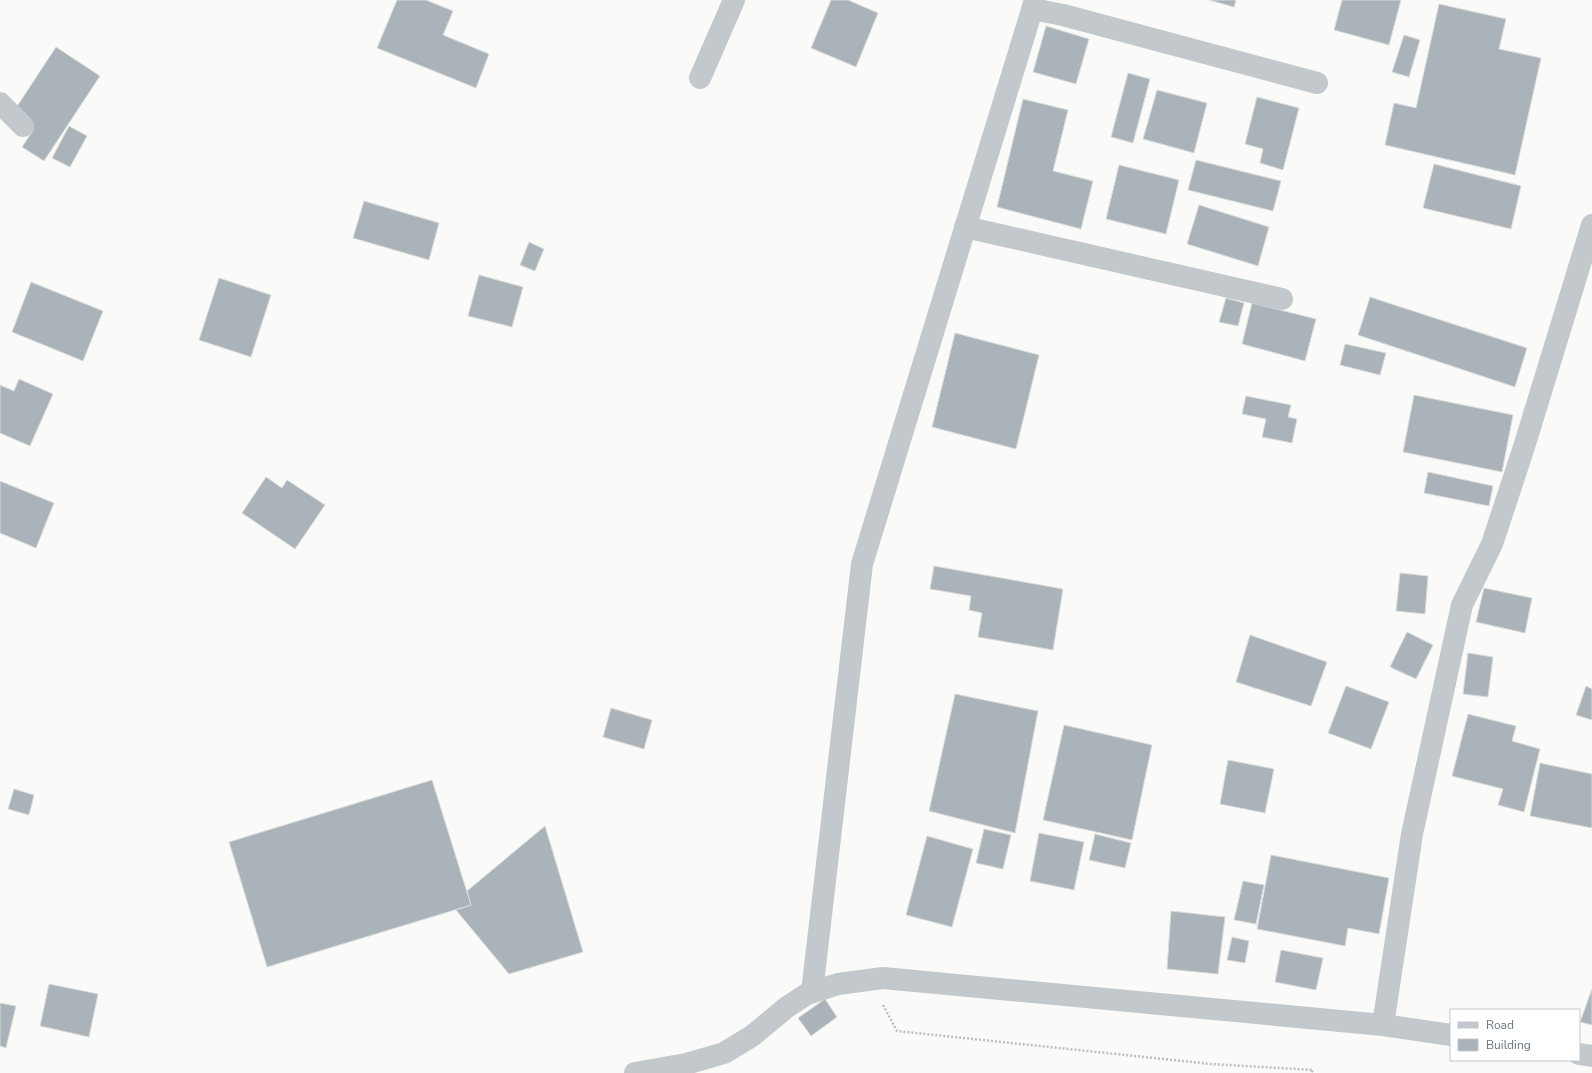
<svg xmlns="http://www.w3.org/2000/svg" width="1592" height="1073" font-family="'Nunito Sans',sans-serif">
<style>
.building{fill:#aab3b9;stroke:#dcdcda}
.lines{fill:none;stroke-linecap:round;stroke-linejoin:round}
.path{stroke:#bbbfc2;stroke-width:2.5;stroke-dasharray:2 2;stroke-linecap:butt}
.minor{stroke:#c3c8cc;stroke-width:22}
.tertiary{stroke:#c3c8cc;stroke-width:22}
</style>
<rect width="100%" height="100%" fill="#fafaf8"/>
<g class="building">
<path d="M397,0H426L453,11L443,35L489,54L476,88L377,48Z"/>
<path d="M831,0H848L878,13L856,67L811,48Z"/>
<path d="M1209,0H1236L1234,7Z"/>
<path d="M1342,0H1401L1389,45L1334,30Z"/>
<path d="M1439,4L1506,19L1499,49L1541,58L1515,175L1385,145L1394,103L1416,108Z"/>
<path d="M1046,26L1089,39L1076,84L1033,72Z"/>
<path d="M1404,35L1420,40L1409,77L1392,72Z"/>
<path d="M56,47L100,76L44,161L22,147L34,129L12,114Z"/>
<path d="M1128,73L1150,79L1133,143L1111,137Z"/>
<path d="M1157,90L1207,103L1194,153L1143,139Z"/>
<path d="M1257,97L1299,108L1283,170L1260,163L1263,149L1245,144Z"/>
<path d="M1023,99L1068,110L1053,171L1093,181L1081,229L997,207Z"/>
<path d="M69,126L87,136L70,167L52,158Z"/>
<path d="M1196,160L1281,181L1273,211L1188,190Z"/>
<path d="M1434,164L1521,186L1511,229L1423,208Z"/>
<path d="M1119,165L1179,180L1166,234L1106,219Z"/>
<path d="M364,201L439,223L429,260L353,238Z"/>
<path d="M1199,205L1269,227L1258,266L1187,244Z"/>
<path d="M529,242L544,249L535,271L520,265Z"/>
<path d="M479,275L523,287L512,327L468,316Z"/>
<path d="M219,278L271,295L251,357L199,340Z"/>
<path d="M31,282L103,311L83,361L12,332Z"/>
<path d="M1370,297L1527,348L1515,387L1358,335Z"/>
<path d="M1226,298L1244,303L1238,326L1219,322Z"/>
<path d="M1252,303L1316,319L1305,361L1242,344Z"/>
<path d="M955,333L1039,355L1016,449L932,427Z"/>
<path d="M1345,344L1386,353L1380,375L1340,365Z"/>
<path d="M19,379L53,394L30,446L0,433V385L14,391Z"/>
<path d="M1414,395L1513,415L1502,472L1403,452Z"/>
<path d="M1246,396L1291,405L1288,417L1297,419L1292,443L1262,437L1266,419L1242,414Z"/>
<path d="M1428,472L1493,486L1489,506L1424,493Z"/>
<path d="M266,477L282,488L287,480L325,505L295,549L242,513Z"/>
<path d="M0,481L54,503L36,548L0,533Z"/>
<path d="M934,566L1063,589L1053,650L978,637L982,613L969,610L971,596L930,589Z"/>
<path d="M1400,573L1428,576L1425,614L1396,611Z"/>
<path d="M1484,588L1532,598L1525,633L1476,622Z"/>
<path d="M1407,632L1433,645L1416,679L1390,667Z"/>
<path d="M1250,635L1327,662L1311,706L1236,682Z"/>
<path d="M1468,653L1493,657L1488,697L1463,694Z"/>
<path d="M1346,686L1389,702L1371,749L1328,733Z"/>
<path d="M1586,686L1592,689V720L1576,715Z"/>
<path d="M955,694L1038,711L1015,833L929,811Z"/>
<path d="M611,708L652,720L644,749L603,737Z"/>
<path d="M1468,714L1516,726L1512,741L1540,749L1524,812L1498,805L1503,789L1452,776Z"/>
<path d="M1064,725L1152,745L1132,840L1043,820Z"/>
<path d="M1228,760L1274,769L1265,813L1220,804Z"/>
<path d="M1540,763L1592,774V828L1530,816Z"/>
<path d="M432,780L471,905L267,967L229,842Z"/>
<path d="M14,789L34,795L29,815L8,809Z"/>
<path d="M545,826L583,952L509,974L456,910L471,905L467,891Z"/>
<path d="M984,829L1011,835L1003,869L976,863Z"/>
<path d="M1039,833L1084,842L1074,890L1030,881Z"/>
<path d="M1095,834L1131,843L1125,868L1089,860Z"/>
<path d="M927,836L973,849L952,927L906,915Z"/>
<path d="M1271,855L1389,878L1379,934L1348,928L1345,946L1257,929Z"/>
<path d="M1243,881L1264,885L1256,924L1234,920Z"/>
<path d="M1171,911L1225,917L1218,974L1167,969Z"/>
<path d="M1232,937L1249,941L1245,963L1227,960Z"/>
<path d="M1281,950L1323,958L1316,990L1275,982Z"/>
<path d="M49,984L98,994L89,1037L40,1026Z"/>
<path d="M1592,989V1025L1580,1022Z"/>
<path d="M825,999L837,1017L811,1036L798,1018Z"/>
<path d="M0,1003L16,1006L6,1048L0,1046Z"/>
</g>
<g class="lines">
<path class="path" d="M883,1005L897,1031L1211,1064L1313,1070L1311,1073"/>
<g class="minor">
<path d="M1032,9L1063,15L1317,83"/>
<path d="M700,78L734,0"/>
<path d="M0,103L23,126"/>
<path d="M965,227L1282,299"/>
<path d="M812,992L862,564L1035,0"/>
<path d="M1383,1025L1412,834L1462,605L1492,544L1524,447L1592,225"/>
</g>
<g class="tertiary">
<path d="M1579,1054L1592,1056"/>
<path d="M635,1073L686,1064L724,1053L752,1036L787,1007L807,994L838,984L883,978L1383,1025L1451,1035"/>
</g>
</g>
<rect x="1450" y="1009" width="130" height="52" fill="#ffffff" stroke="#c1c8cd"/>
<rect x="1458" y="1022" width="20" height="6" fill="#c3c8cc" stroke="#c1c8cd"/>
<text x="1486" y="1029" font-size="12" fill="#657683">Road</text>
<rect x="1458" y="1039" width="20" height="12" fill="#aab3b9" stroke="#c1c8cd"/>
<text x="1486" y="1049" font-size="12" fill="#657683">Building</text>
</svg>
